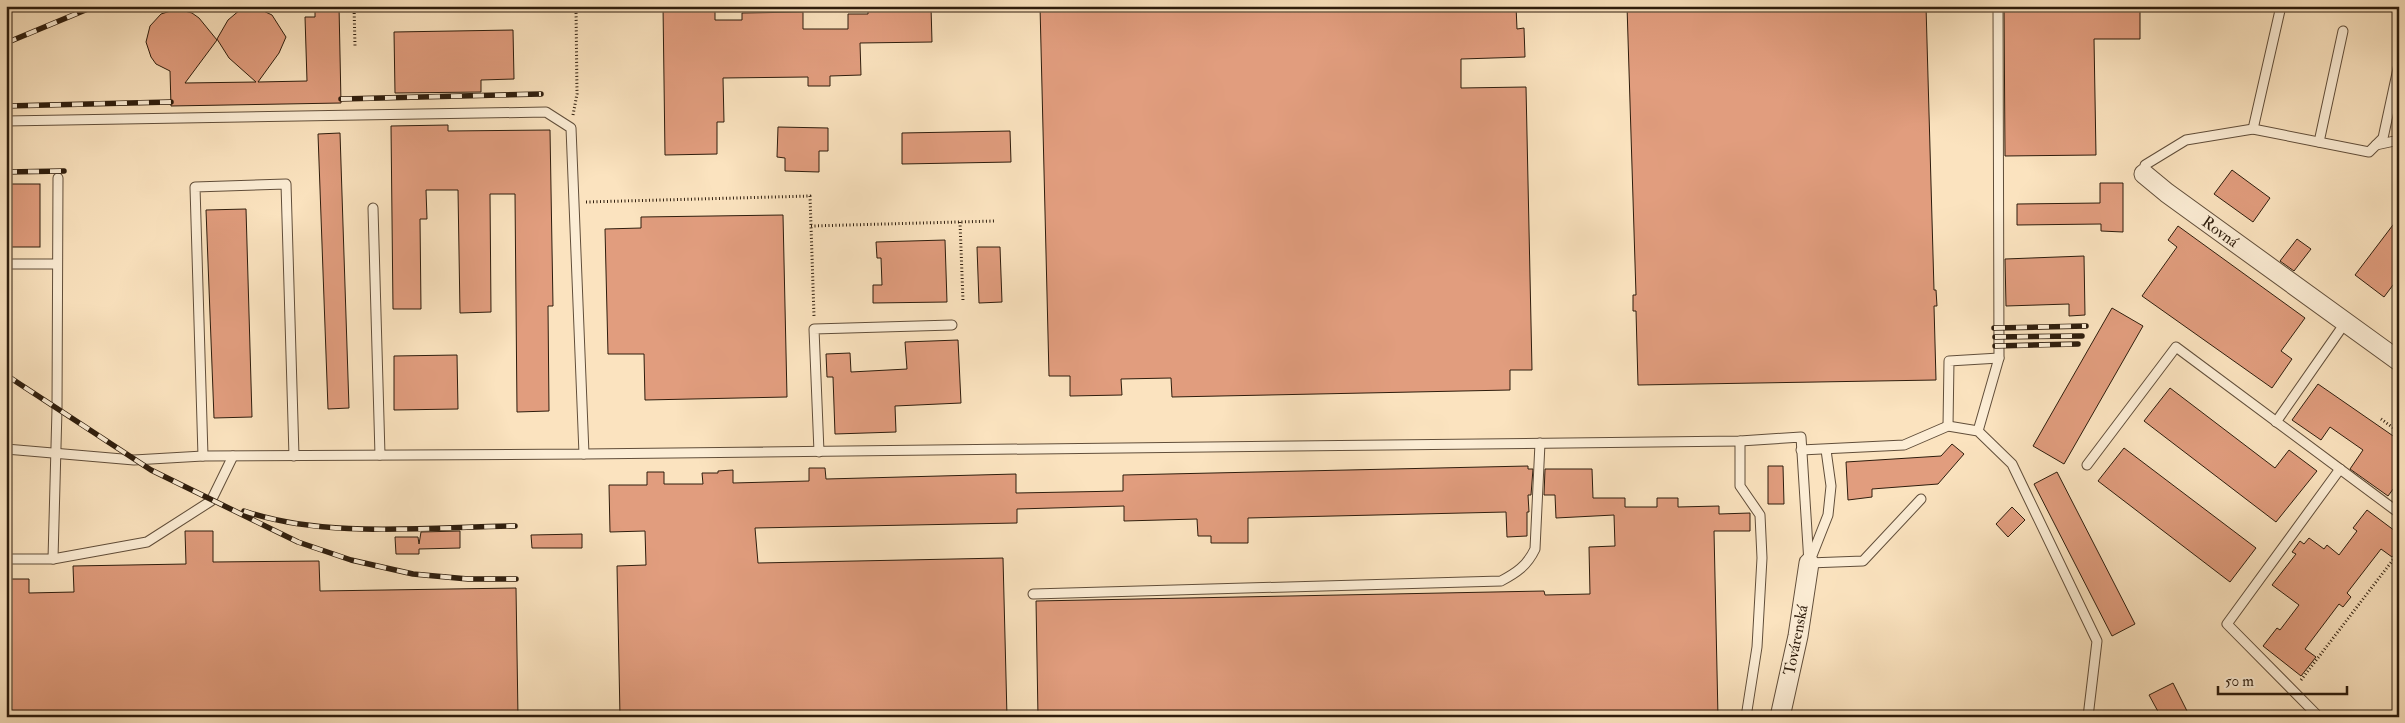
<svg xmlns="http://www.w3.org/2000/svg" width="2405" height="723" font-family="'IM FELL Double Pica',serif">
<style>
.building{fill:#e19d7e;stroke:#2e1d0d}
.lines{fill:none;stroke-linecap:round;stroke-linejoin:round}
.service-casing{stroke:#614e3a;stroke-width:11}
.minor-casing{stroke:#614e3a;stroke-width:21}
.path{stroke:#2e1d0d;stroke-width:3;stroke-dasharray:1 2.5;stroke-linecap:butt}
.service{stroke:#fcedd5;stroke-width:9}
.minor{stroke:#fcedd5;stroke-width:19}
.rail-casing{stroke:#2e1d0d;stroke-width:5.5}
.rail{stroke:#fcedd5;stroke-width:4;stroke-dasharray:11;stroke-linecap:butt}
.labels{text-anchor:middle;dominant-baseline:central;stroke-width:4;stroke-linejoin:round;paint-order:stroke}
.street-label{font-size:16px;fill:#2e1d0d;stroke:#fcedd5}
</style>
<rect width="100%" height="100%" fill="#fbe3bf"/>
<filter id="stains"><feTurbulence type="fractalNoise" baseFrequency=".004" numOctaves="4"/><feColorMatrix values="0 0 0 0 .2 0 0 0 0 .09 0 0 0 0 .02 0 0 0 .5 -.17"/></filter>
<radialGradient id="worn" r=".72"><stop offset=".6" stop-color="#630" stop-opacity="0"/><stop offset="1" stop-color="#630" stop-opacity=".3"/></radialGradient>
<g class="building">
<path d="M315,6H339L341,103L171,106L170,71L156,64L151,57L146,42L150,26L161,14L177,9L192,13L199,18L217,40L185,83L256,82L229,58L217,39L228,20L241,9L249,8H257L272,15L286,37L279,53L258,82L307,81L305,17H315Z"/>
<path d="M663,6H715V20H742V13L803,12V29H848V14H868V8L931,7L932,42L860,43L861,75L830,76V86H808V77L723,78L724,122H717V154L665,155Z"/>
<path d="M1040,6H1516L1517,29L1524,28L1525,57L1461,59V88L1526,87L1532,370H1510V390L1172,397L1171,378L1121,379L1122,395L1070,396V376H1049Z"/>
<path d="M1627,6H1926L1934,290H1936L1937,306H1934L1936,380L1638,385L1636,311H1633V295H1636Z"/>
<path d="M2004,6H2140V39H2094L2096,155L2005,156Z"/>
<path d="M513,30L514,79L481,80V92L395,93L394,32Z"/>
<path d="M448,125V131L550,130L553,306H548L549,411L517,412L515,194H490L491,312L460,313L458,190H426L427,219H420L421,309H393L391,126Z"/>
<path d="M778,127L828,128V151H819V172L785,171V158L777,157Z"/>
<path d="M1010,131L1011,162L902,164V133Z"/>
<path d="M340,133L349,408L328,409L318,134Z"/>
<path d="M2232,170L2270,198L2253,222L2214,194Z"/>
<path d="M2100,183H2123V232L2101,231V224L2017,225V204L2100,203Z"/>
<rect x="6" y="184" width="34" height="63"/>
<path d="M246,209L252,417L214,418L206,210Z"/>
<path d="M783,215L787,397L645,400L644,354H608L605,229L641,228V217Z"/>
<path d="M2399,217V277L2384,297L2355,275Z"/>
<path d="M2178,226L2305,318L2281,351L2292,359L2272,388L2142,296L2177,247L2168,240Z"/>
<path d="M2297,239L2311,249L2294,271L2280,261Z"/>
<path d="M945,240L947,302L873,303V285H882L881,258H877L876,242Z"/>
<path d="M977,247H1000L1002,302L979,303Z"/>
<path d="M2084,256L2085,315L2069,316V304L2006,306L2005,259Z"/>
<path d="M2112,308L2143,326L2064,464L2033,446Z"/>
<path d="M958,340L961,403L895,406L896,432L835,434L833,377H827L826,354L850,353L851,372L907,369L905,342Z"/>
<path d="M457,355L458,409L394,410V356Z"/>
<path d="M2318,384L2399,440V481L2388,496L2350,469L2363,450L2330,427L2321,440L2292,420Z"/>
<path d="M2170,388L2275,468L2289,450L2317,471L2276,522L2144,421Z"/>
<path d="M1952,444L1964,454L1938,484L1872,489V497L1848,500L1846,462L1941,456Z"/>
<path d="M2124,448L2256,548L2230,582L2098,481Z"/>
<path d="M1528,466V469H1533L1531,495H1528L1529,512H1527V536L1507,537L1506,512L1248,518V543H1211V536H1198L1197,519L1124,521V506L1017,509V523L755,528L758,563L1003,558L1007,717H620L617,566L646,565L645,531L610,532L609,485H647V472H664V484H703L702,473H718V471L733,470V483L809,481V468H825L826,479L1016,474V493L1123,491V475Z"/>
<path d="M1768,466H1783L1784,504H1768Z"/>
<path d="M1545,469H1592L1593,498H1625V507H1657V498H1678V507L1719,506V514L1750,513V531H1714L1718,717H1038L1036,601L1544,591L1545,595L1590,594L1589,547L1615,546L1614,515L1556,518L1555,495H1544Z"/>
<path d="M2057,472L2135,624L2112,636L2034,484Z"/>
<path d="M2012,507L2025,520L2008,537L1996,524Z"/>
<path d="M2367,510L2399,534V549L2392,557L2381,549L2347,593L2351,597L2343,607L2339,604L2305,649L2316,657L2301,676L2263,646L2277,628L2280,630L2299,605L2272,585L2296,554L2292,552L2300,541L2304,544L2309,538L2324,549L2327,545L2339,555L2357,531L2353,528Z"/>
<path d="M185,531H213V562L319,561L320,591L516,588L518,717H6V579H29V593L74,592L73,566L186,564Z"/>
<path d="M460,531V548L419,549V554H396L395,537H418L419,544L421,532Z"/>
<path d="M582,534V548H532L531,535Z"/>
<path d="M2173,683L2190,717H2161L2149,695Z"/>
</g>
<g class="lines">
<defs>
<g id="service">
<path d="M6,121L546,112L571,128L584,454L203,456L134,460L6,449"/>
<path d="M2253,129L2281,6"/>
<path d="M2319,142L2343,31"/>
<path d="M2376,145L2399,140"/>
<path d="M2144,174L2145,165L2186,140L2253,129L2369,152L2383,138L2399,64"/>
<path d="M373,208L380,455"/>
<path d="M6,264H57"/>
<path d="M2276,422L2345,323"/>
<path d="M1948,426L1949,361L1999,358"/>
<path d="M1978,431L1999,358L1998,6"/>
<path d="M1740,441V486L1760,515L1762,558L1757,647L1746,717"/>
<path d="M1801,450L1904,445L1948,426L1978,431L2012,464L2097,641L2088,717"/>
<path d="M819,452L814,329L952,325"/>
<path d="M584,454L1740,441L1801,437L1809,563"/>
<path d="M203,456L195,187L286,184L294,456"/>
<path d="M2087,465L2176,347L2399,513"/>
<path d="M1811,558L1828,515L1831,486L1826,450"/>
<path d="M6,559H53L147,542L211,501L233,456"/>
<path d="M53,559L57,409L58,178"/>
<path d="M1809,563L1863,561L1921,499"/>
<path d="M1033,594L1501,581C1516,573 1527,566 1535,549L1540,443"/>
<path d="M2319,717L2227,624L2340,469"/>
</g>
<g id="minor">
<path d="M2144,174L2167,193L2399,361"/>
<path d="M1780,717L1798,636L1809,563"/>
</g>
</defs>
<use href="#service" class="service-casing"/>
<use href="#minor" class="minor-casing"/>
<g class="path">
<path d="M354,6L355,46"/>
<path d="M573,115L577,94L576,6"/>
<path d="M586,202L810,196L814,316"/>
<path d="M960,222L963,301"/>
<path d="M811,226L995,221"/>
<path d="M2381,419L2399,432"/>
<path d="M2301,680L2399,552"/>
</g>
<use href="#service" class="service"/>
<use href="#minor" class="minor"/>
<defs>
<g id="rail">
<path d="M6,43L95,6"/>
<path d="M341,99L541,94"/>
<path d="M6,106L171,102"/>
<path d="M6,172L64,171"/>
<path d="M1994,328L2086,326"/>
<path d="M1995,337L2082,336"/>
<path d="M1995,346L2078,344"/>
<path d="M6,375L151,470L298,542L351,560L413,574L468,579H516"/>
<path d="M244,511C326,539 429,527 515,526"/>
</g>
</defs>
<use href="#rail" class="rail-casing"/>
<use href="#rail" class="rail"/>
</g>
<g class="labels">
<g class="street-label">
<text transform="translate(2220 232) rotate(36)">Rovná</text>
<text transform="translate(1796 640) rotate(-79)">Továrenská</text>
</g>
</g>
<rect width="2405" height="723" fill="none" stroke="#fbe3bf" stroke-width="25"/>
<rect x="8" y="8" width="2390" height="708" fill="none" stroke="#2e1d0d" stroke-width="2.5"/>
<rect x="12" y="12" width="2380" height="698" fill="none" stroke="#2e1d0d"/>
<path d="M2218 686v8h129v-8" fill="none" stroke="#2e1d0d" stroke-width="2.5"/>
<text x="2225" y="686" font-size="15" fill="#2e1d0d" stroke="#fcedd5" stroke-width="4" paint-order="stroke">50 m</text>
<rect width="100%" height="100%" filter="url(#stains)"/>
<rect width="100%" height="100%" fill="url(#worn)"/>
</svg>
